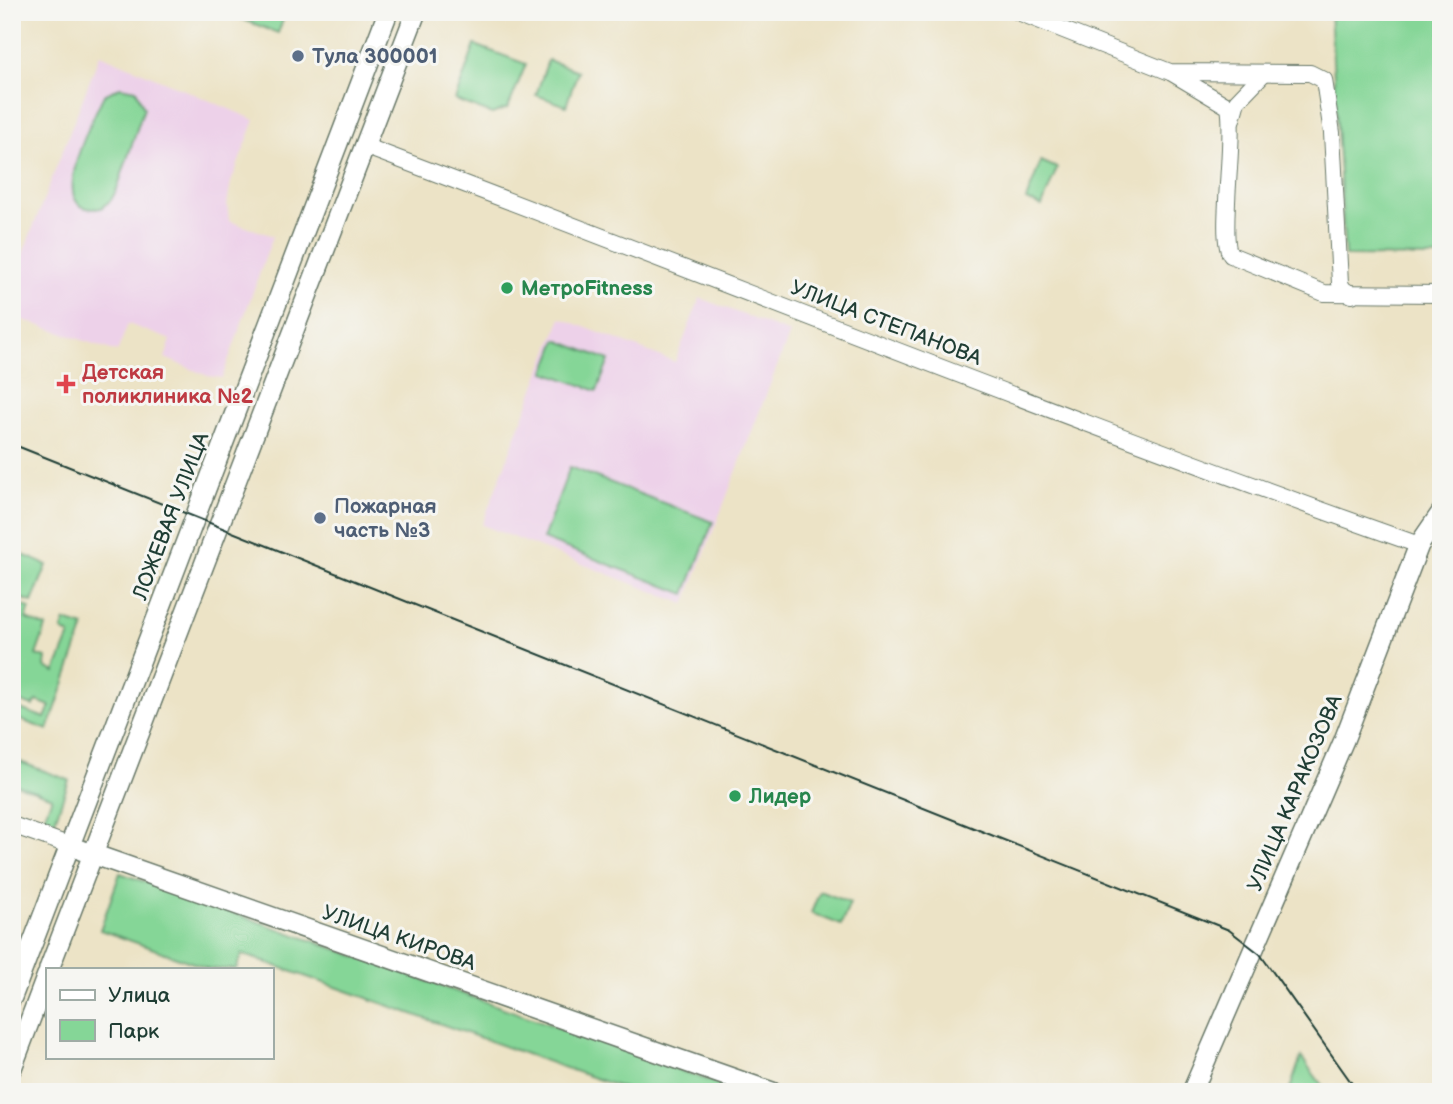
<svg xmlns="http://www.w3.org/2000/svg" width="1453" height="1104" font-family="'Balsamiq Sans',sans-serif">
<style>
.built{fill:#edd1e9}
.green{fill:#85d697;stroke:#528a66;stroke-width:2}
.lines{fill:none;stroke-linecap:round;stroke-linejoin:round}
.secondary-casing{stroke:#677767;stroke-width:18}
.primary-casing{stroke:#677767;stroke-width:22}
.secondary{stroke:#fff;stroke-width:16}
.primary{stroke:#fff;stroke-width:19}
.tram{stroke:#1f3d34;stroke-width:2}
.service-dot{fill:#5c6f8a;stroke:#f6f6f2;stroke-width:2.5}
.leisure-dot{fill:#2e9e5b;stroke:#f6f6f2;stroke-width:2.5}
.health-dot{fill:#e0444e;stroke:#f6f6f2;stroke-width:2.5}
.labels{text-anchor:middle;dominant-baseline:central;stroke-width:6;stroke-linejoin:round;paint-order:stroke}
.service-label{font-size:21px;font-weight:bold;fill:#4e5e75;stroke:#f6f6f2;text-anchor:start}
.leisure-label{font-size:21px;font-weight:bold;fill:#27864d;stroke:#f6f6f2;text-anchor:start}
.street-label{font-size:21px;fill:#1f3d34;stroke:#f6f6f2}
.health-label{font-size:21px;font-weight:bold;fill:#be3a42;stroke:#f6f6f2;text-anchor:start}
</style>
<rect width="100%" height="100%" fill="#f6f6f2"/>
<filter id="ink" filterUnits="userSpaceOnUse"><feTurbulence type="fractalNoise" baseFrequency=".0143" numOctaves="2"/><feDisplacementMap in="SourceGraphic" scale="14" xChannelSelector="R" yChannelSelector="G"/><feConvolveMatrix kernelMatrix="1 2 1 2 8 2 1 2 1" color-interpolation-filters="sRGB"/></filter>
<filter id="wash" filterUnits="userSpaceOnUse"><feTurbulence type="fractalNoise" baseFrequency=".00686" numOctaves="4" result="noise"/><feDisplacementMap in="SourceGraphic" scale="28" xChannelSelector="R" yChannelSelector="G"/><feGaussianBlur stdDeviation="1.57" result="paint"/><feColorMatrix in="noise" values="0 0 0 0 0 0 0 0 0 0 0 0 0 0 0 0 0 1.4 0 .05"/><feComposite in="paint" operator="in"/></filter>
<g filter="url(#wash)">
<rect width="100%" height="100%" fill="#ece3c6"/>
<g class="built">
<path d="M100,54L255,120L231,182L227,204L229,221L273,236L222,378L208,376L165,358L171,340L128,324L117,352L12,316V282Z"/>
<path d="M700,298L790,333L685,604L482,525L561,318L675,362Z"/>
</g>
<g class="green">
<path d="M223,12H286L278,33Z"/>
<path d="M1330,12H1441V257L1345,256Z"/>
<path d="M475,45L526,64L508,108L492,114L455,100Z"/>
<path d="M548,60L578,71L566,106L536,95Z"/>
<path d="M120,87L136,90L144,108L117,189L111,200L101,208C41,219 93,117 104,95Z"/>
<path d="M1041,161L1057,168L1042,206L1026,200Z"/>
<path d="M557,340L609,360L597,391L545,372Z"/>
<path d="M570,467L713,522L685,594L543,539Z"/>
<path d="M21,554L47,565L32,602L12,595V563Z"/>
<path d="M12,602L30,608L26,619L46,627L36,655L46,658L45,667L55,672L70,635L62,630L65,621L84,627L48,730L12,717V706L45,718L50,706L37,701L33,706L12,699V630L18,613L12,611Z"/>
<path d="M12,759L69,780L52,829L12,815V809L43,820L52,797L12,783Z"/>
<path d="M120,873L730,1088L729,1092H634L242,954L236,969H210L100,930Z"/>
<path d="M820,891L850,903L841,925L811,913Z"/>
<path d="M1301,1057L1327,1092H1289Z"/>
</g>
</g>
<g filter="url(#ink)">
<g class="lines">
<defs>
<g id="secondary">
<path d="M1018,12L1170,72L1310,73L1324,80L1332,133L1340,283L1343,289L1352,295"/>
<path d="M1172,73L1229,107C1236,139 1218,240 1231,255L1324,293L1441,294"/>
<path d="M1232,119L1237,101L1263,74"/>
<path d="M364,146C716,278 1064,420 1419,545"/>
<path d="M12,825L71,846"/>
</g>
<g id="primary">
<path d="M81,850L772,1092"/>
<path d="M49,969L416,12"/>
<path d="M12,997L388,12"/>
<path d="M12,1068L47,975"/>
<path d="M1192,1092L1344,740L1419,545L1441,513"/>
</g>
</defs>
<use href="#secondary" class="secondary-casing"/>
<use href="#primary" class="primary-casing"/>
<use href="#secondary" class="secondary"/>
<use href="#primary" class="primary"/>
<path class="tram" d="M12,444L1229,930L1260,954L1358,1092"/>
</g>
</g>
<g class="service-dot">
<circle cx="298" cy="56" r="7"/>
<circle cx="320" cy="518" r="7"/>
</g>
<g class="leisure-dot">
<circle cx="507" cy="288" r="7"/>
<circle cx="735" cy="796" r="7"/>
</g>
<path class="health-dot" d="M62.5 373.5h7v7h7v7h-7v7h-7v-7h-7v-7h7z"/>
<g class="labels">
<g class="service-label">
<text x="312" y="56">Тула 300001</text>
<text x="334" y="506">Пожарная<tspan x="334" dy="24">часть №3</tspan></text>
</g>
<g class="leisure-label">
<text x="521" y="288">МетроFitness</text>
<text x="749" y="796">Лидер</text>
</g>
<g class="street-label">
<text transform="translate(886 323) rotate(21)">УЛИЦА СТЕПАНОВА</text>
<text transform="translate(171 516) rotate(-69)">ЛОЖЕВАЯ УЛИЦА</text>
<text transform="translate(1295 793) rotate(-67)">УЛИЦА КАРАКОЗОВА</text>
<text transform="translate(399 938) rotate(19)">УЛИЦА КИРОВА</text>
</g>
<g class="health-label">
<text x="82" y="372">Детская<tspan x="82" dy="24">поликлиника №2</tspan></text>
</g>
</g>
<rect width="1453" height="1104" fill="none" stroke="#f6f6f2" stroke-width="42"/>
<rect x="46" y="968" width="228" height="91" fill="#f6f6f2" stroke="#a0aca6" stroke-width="2"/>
<rect x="60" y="990" width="35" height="10" fill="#ffffff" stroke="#a0aca6" stroke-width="2"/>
<text x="108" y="1002" font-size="21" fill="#1f3d34">Улица</text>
<rect x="60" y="1020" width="35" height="21" fill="#85d697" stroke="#a0aca6" stroke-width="2"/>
<text x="108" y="1038" font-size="21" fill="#1f3d34">Парк</text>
</svg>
